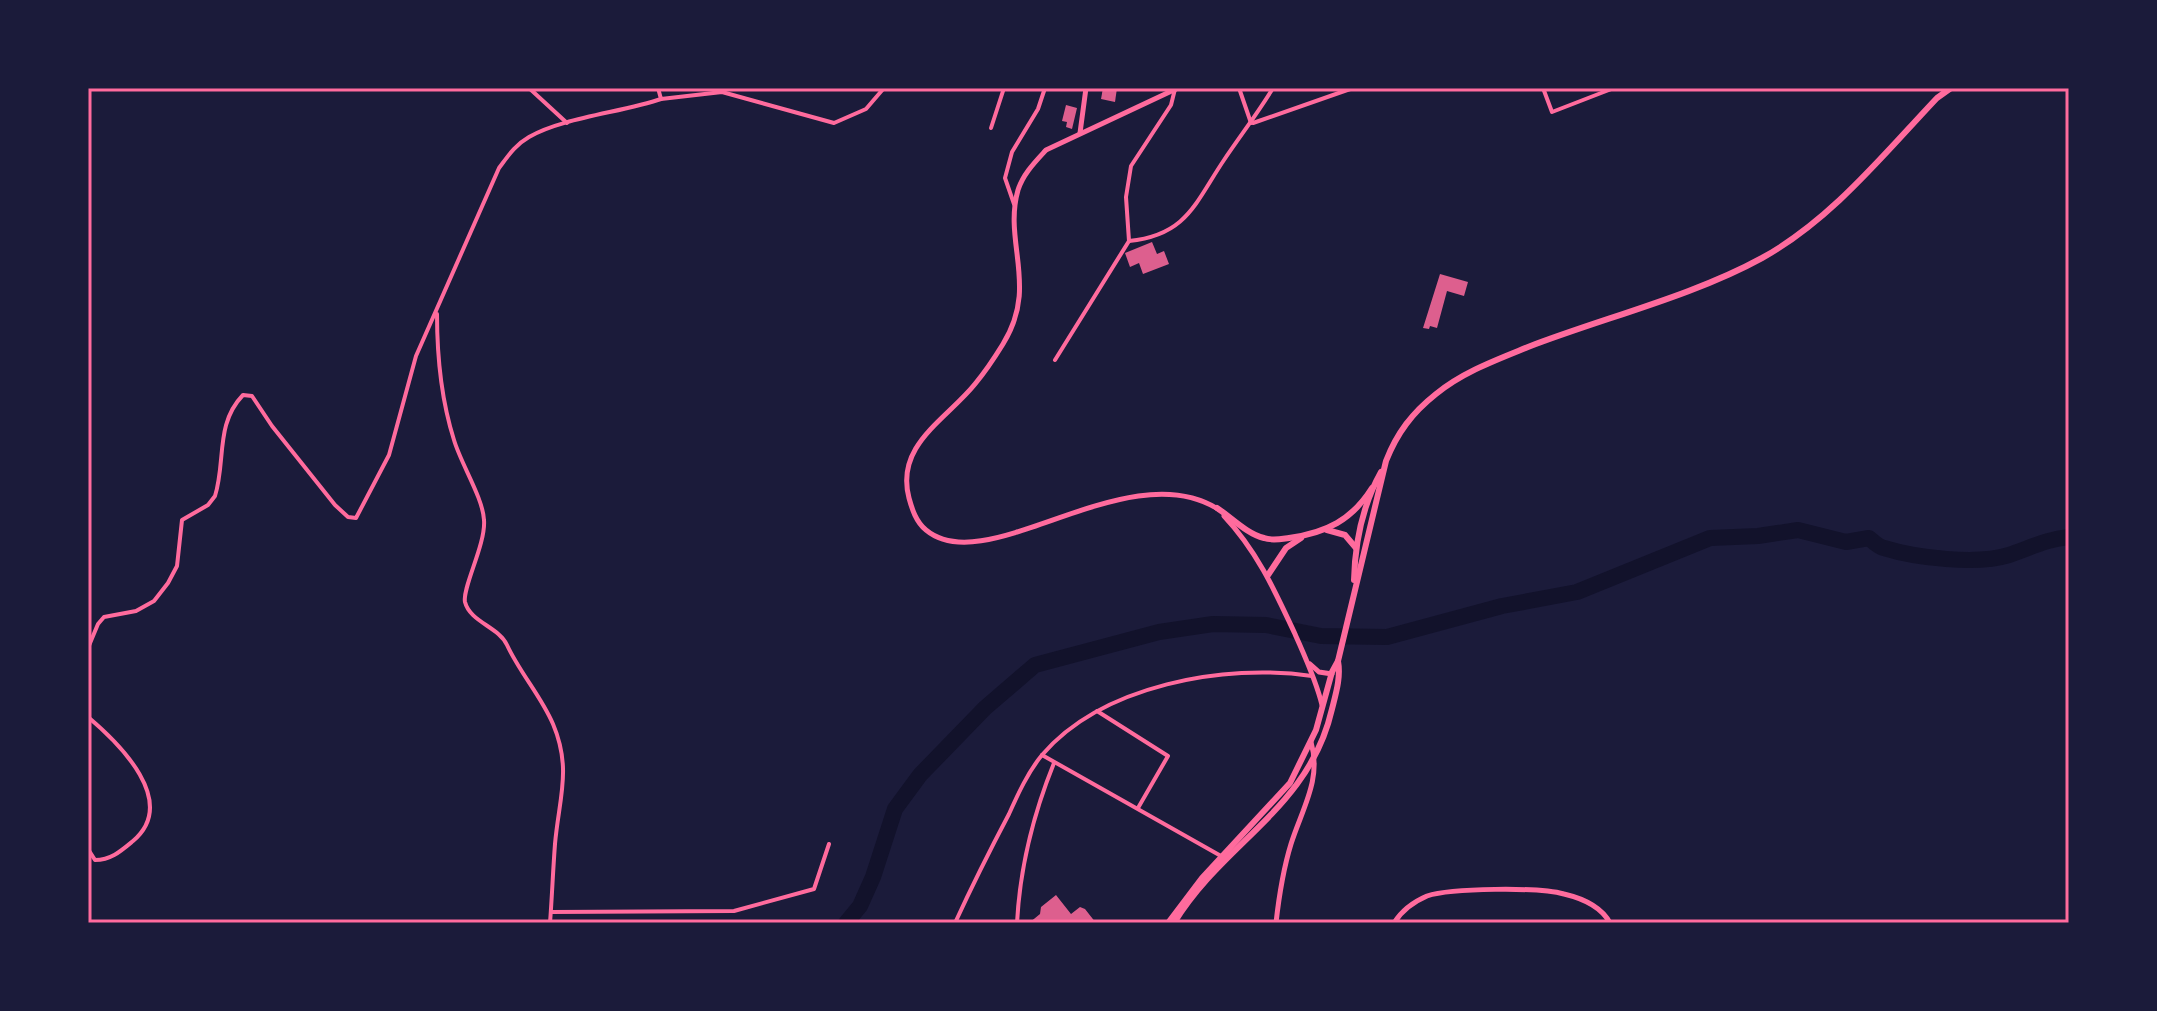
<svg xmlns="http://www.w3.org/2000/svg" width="2157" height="1011" font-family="Signika,sans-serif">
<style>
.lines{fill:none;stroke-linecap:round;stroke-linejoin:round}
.river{stroke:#12122b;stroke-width:16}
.building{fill:#dd5f8e}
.minor{stroke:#ff6b9d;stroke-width:4}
.tertiary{stroke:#ff6b9d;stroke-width:5}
.secondary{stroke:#ff6b9d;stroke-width:5}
.primary{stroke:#ff6b9d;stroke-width:6}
.neatline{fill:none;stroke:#ff6b9d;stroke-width:3}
</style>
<rect width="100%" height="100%" fill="#1b1b3a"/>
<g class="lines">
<path class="river" d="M846,923L860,906L873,877L895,809L920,775L985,708L1035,665L1159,632L1213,624L1266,625L1321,636L1387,637L1502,606L1577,592L1710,538L1758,536L1798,530L1846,542L1869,538C1874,542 1878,547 1884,548C1916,558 1977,565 2009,555C2030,548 2047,539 2069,537"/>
</g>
<g class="building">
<path d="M1103,88H1117L1115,102L1101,99Z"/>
<path d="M1066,105L1077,108L1072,129L1066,127L1067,122L1062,121Z"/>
<path d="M1152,242L1157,254L1164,251L1169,264L1143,274L1139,263L1130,267L1125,253Z"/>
<path d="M1440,274L1468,282L1464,296L1447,291L1437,328L1430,326L1429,329L1423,328Z"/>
<path d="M1056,895L1071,914L1080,907L1085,909L1096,923H1029L1040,914L1041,907Z"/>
</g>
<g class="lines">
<g class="minor">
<path d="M529,88L567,123"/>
<path d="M658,88L661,99L722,92L834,123L866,109L884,88"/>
<path d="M1239,88L1251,123"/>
<path d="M1543,88L1552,112L1614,88"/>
<path d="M1253,123L1353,88"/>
<path d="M991,128L1004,88"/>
<path d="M1014,204L1005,178L1012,152L1038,109L1045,88"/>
<path d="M1129,241C1187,235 1195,203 1224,160C1240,136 1258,113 1273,88"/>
<path d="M437,314C437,357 441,399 454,440C461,464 483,498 484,520C486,544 462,588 465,602C470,622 499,627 507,645C520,673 541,696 553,724C572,769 559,798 555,844C553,870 552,897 550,923"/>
<path d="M1055,360L1129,241L1126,197L1131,166L1171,105L1175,89"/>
<path d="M88,648L98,624L104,617L136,611L154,601L168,583L177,566L182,520L208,505L215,496C226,461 215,424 243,395L252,396L272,426L335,505L348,517L356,518L389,455L416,356L499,168C508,156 515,145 529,137C561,118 623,112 661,99"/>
<path d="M1097,711L1168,756L1138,808"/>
<path d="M88,717C120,744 179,802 133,841C121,851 111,860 95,860L88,849"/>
<path d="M1042,755L1221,856"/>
<path d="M551,912L734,911L814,889L829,844"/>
<path d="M955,923C972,886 990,850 1009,814C1018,794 1028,772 1042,755C1102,685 1225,663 1312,676"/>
<path d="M1017,923C1020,866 1033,815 1054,763"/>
</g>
<path class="tertiary" d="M1080,133L1086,88"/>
<g class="secondary">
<path d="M1178,88L1046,150C1035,162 1023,174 1018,190C1003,243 1039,286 1003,344C995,357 985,372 975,384C946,420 895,445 909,498C912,509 916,522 926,530C987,581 1127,452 1218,509"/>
<path d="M1224,516C1257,551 1275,591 1295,634C1305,657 1316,680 1322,705"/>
<path d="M1310,664L1319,672L1332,674"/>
<path d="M1276,923C1279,896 1283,870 1291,844C1302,809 1322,779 1311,742"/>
<path d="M1394,923C1402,910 1413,902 1427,896C1451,888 1539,887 1564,894C1581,898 1601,906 1610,923"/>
</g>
<g class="primary">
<path d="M1217,508C1231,517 1247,534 1264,538C1272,541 1281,539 1289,538C1326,533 1352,520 1372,488"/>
<path d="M1327,530L1345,535L1356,548"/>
<path d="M1268,575L1286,548L1301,538"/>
<path d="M1354,580C1355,542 1362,506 1381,472"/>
<path d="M1168,923L1202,878L1290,783L1316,730L1332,672L1338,661L1386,461C1397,433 1412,413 1436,394C1463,372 1496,360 1528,347C1603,318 1693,296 1762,258C1831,220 1883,155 1937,98L1951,88"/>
<path d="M1174,923C1224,841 1309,809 1332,709C1336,693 1341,677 1338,661"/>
</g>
</g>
<rect width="2157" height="1011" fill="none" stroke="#1b1b3a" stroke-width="180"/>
<rect x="90" y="90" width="1977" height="831" class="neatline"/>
</svg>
